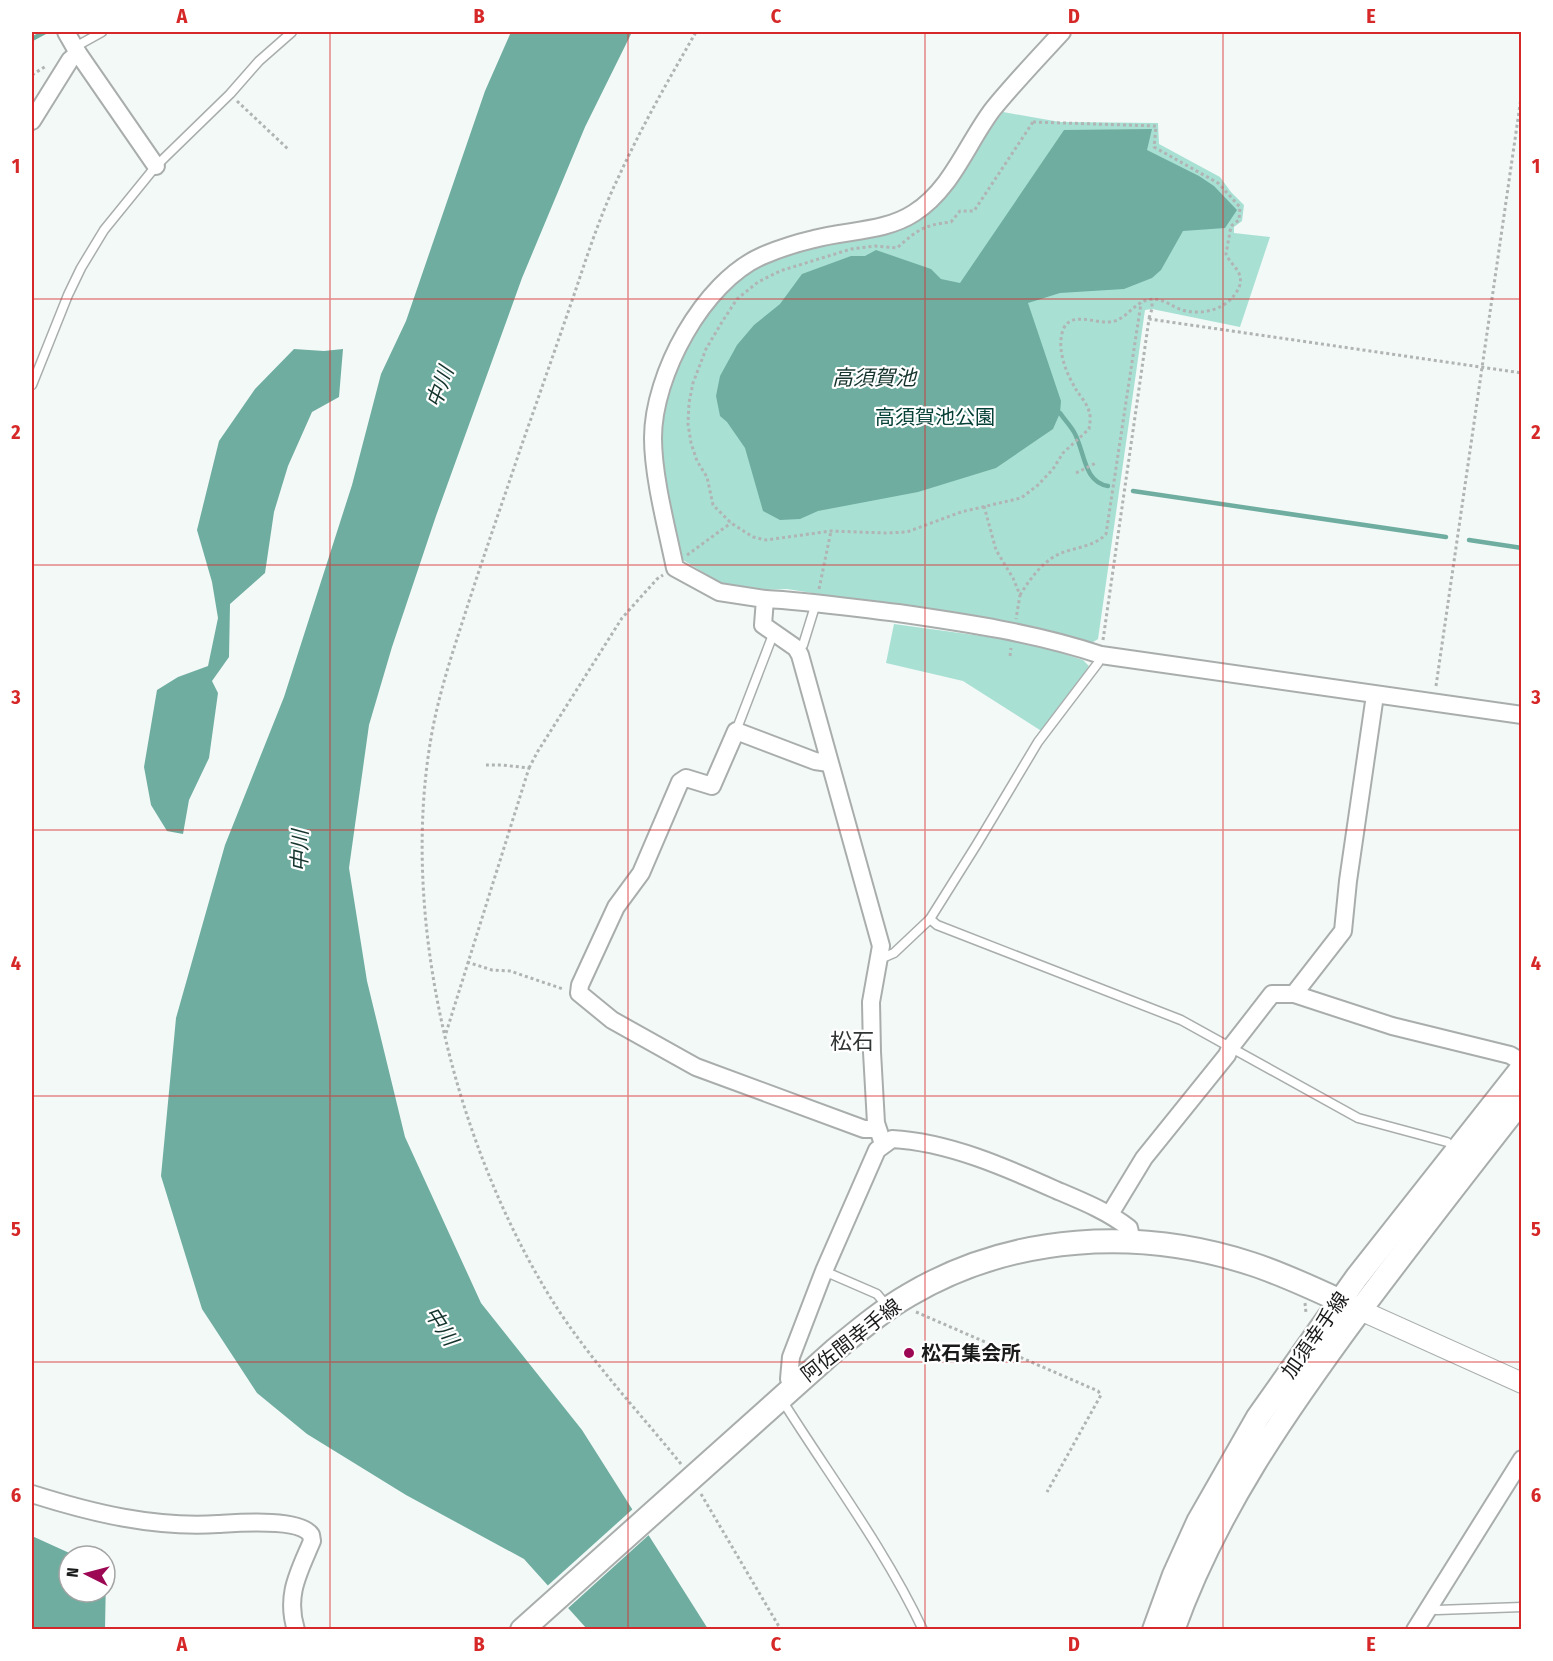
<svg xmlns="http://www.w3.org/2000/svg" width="1553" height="1661" font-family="'Fira Sans Condensed','Noto Sans JP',sans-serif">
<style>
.green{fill:#a9e0d4}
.water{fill:#6fada0}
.pier{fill:#f3f9f7}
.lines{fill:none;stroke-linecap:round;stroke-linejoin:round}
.stream{stroke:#6fada0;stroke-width:4.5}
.service-casing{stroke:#a9aead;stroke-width:11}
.minor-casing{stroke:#a9aead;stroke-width:20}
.tertiary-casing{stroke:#a9aead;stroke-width:22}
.secondary-casing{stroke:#a9aead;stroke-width:26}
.path{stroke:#b0b4b3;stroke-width:3;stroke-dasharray:3 3;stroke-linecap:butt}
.service{stroke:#fff;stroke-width:8}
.minor{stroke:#fff;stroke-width:16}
.tertiary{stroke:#fff;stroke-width:20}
.secondary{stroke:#fff;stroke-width:22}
.grid{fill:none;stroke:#d62828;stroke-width:1.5;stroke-opacity:0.55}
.poi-dot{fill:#9d0854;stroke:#fff;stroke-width:2}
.labels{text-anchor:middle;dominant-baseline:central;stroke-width:4.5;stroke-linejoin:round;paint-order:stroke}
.park-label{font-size:20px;fill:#054037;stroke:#fff}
.street-label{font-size:20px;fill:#191b1a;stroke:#fff}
.poi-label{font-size:20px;font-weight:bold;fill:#191b1a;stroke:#fff;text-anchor:start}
.water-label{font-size:21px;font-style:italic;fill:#15342e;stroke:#fff}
.quarter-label{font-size:22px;fill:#313534;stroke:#fff}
.neatline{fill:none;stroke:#d62828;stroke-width:2}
.grid-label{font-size:20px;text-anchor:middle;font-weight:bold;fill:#d62828}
</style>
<rect width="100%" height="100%" fill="#f3f9f7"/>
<g class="green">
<path d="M1003,112L1060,122L1158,123L1159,144L1220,177L1231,192L1244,205L1242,221L1234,227V233L1270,237L1240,327L1152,309L1145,310L1098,639L1090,644L1036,627L812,593L787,589L759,590L729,588L678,557L659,443L667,389L685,344L726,289L762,263L934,205Z"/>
<path d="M894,624L1026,642L1083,660L1089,666L1043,732L963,681L886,663Z"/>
</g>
<g class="water">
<path d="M511,32H632L585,127L522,278L436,516L392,647L369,725L349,868L367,981L405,1137L481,1303L582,1430L708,1629H587L524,1559L406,1495L307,1434L257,1393L202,1309L161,1176L176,1018L225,845L284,697L352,485L381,374L406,321L485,91Z"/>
<path d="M1152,129L1147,150L1199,176L1214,186L1237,210L1225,228L1183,231L1161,270L1152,278L1124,289L1060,293L1028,303L1061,401L1060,413L1053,429L996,468L918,492L818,511L800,519L780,520L763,511L745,448L727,422L720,416L716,396L720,376L737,345L754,325L780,304L802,274L851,256H865L876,250L931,269L941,279L960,283L1064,130Z"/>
<path d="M294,349L324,351L343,349L339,397L312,412L288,466L274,512L265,573L230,604L229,657L212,681L218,693L209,758L189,800L183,834L167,831L151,805L144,767L157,690L178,677L208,666L218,618L212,582L197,530L219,441L255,389Z"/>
<path d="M32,1536L76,1556H69V1592H105L106,1575L105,1629H32Z"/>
</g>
<path class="pier" d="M635,1507L651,1533L566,1610L545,1588Z"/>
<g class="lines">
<g class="stream">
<path d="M32,39L45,32"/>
<path d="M1060,413C1064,419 1070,425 1074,432C1085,451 1083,482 1108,486"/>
<path d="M1133,491L1446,537"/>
<path d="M1469,540L1522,548"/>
</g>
<defs>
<g id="service">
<path d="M75,47L102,32"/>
<path d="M32,385L68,295L81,268L104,230L156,166L230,94L259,61L292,32"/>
<path d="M797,650L803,645L816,603"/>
<path d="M736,731L774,632"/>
<path d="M930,919L937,925L1181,1020L1358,1118L1447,1142"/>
<path d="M880,959L894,953L930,919L977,844L1038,742L1098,663L1101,655"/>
<path d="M824,1271L877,1294L887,1306"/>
<path d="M782,1400C829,1475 885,1549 923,1630"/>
<path d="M1428,1609L1437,1610L1522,1607"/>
</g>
<g id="minor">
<path d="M66,32L78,53L156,166"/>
<path d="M32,121L70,60L78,53"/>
<path d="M765,599C809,601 853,608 898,613C967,623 1035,633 1101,655L1522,715"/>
<path d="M829,763L815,761L736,731L712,786L686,778L680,782L641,873L616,907L580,985L579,993L612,1020L696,1067L864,1129H877"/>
<path d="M1294,994L1343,931L1348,881L1375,695"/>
<path d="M883,1144L876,1123L872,1052L871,1002L881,946L800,655L796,648L763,625L765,599L719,592L675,568C667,529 653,477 653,438C653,375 703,282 762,256C778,249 797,243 814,239C847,230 885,232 914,213C952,189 967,143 993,109C1015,82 1039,57 1062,32"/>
<path d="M1110,1214L1144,1158L1227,1055L1230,1048L1272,994H1294L1392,1026L1510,1055L1522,1062"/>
<path d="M793,1387L789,1379L791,1357L824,1271L877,1150L892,1139C948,1142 1005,1167 1056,1190C1082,1201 1107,1211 1129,1228L1132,1241"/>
<path d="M32,1494C92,1513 153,1528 218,1524C237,1523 300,1518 311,1535L312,1541C299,1572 285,1595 296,1630"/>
<path d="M1415,1630L1522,1459"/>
</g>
<path id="tertiary" d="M1360,1310L1522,1383"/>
<g id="secondary">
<path d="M522,1630L836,1349C859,1330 883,1310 909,1295C1012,1234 1139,1227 1252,1264C1289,1276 1325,1294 1360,1310"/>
<path d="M1154,1630L1174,1575L1198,1522L1258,1417L1357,1277L1522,1068"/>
<path d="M1173,1630C1215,1512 1285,1412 1358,1313C1412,1241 1467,1170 1522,1100"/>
</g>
</defs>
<use href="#service" class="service-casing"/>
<use href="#minor" class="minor-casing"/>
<use href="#tertiary" class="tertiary-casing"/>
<use href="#secondary" class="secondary-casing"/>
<g class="path">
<path d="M32,75L46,66"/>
<path d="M237,101L288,149"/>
<path d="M1033,122L1156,126L1154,147L1218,183L1240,207L1239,220L1231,226L1226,254C1229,262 1239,269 1240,277C1242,285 1237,292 1232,298C1220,312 1194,316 1177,308C1167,303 1159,297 1147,300C1132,304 1125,322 1108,322C1094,323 1070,311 1063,330C1056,350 1067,375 1077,391C1081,397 1087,404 1089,411C1091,416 1090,423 1089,429L1063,453L1053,469L1038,485L1021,498L961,512L907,532L885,533L831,531L766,540L753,537L731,523L713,505L707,477L697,461L691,443L688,424L689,403L693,383L706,349L722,322L737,299L758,282L780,271L851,249L875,246L897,248C917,230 924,225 951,222L960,211H974Z"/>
<path d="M1149,318L1152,309V300"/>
<path d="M1076,473L1096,463"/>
<path d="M984,506L996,550L1013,578L1020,595L1016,619"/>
<path d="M687,555L731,523"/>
<path d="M819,589L831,531"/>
<path d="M1020,595C1030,579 1042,562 1059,554C1075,547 1094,547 1106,534L1141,303"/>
<path d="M1103,640L1149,319L1522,373"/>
<path d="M1010,656L1011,648"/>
<path d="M1436,686L1522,91"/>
<path d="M529,768L538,751L622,618L657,579L663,575"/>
<path d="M467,962L492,970L510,971L563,989"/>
<path d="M446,1033L529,768L502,765H486"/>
<path d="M1305,1303L1306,1313"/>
<path d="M916,1312L1098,1391L1101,1395L1047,1492"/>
<path d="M681,1464C635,1407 585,1355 547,1292C453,1136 400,918 431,738C438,697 451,657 464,617C482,560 502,504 521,447C539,396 557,344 575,292C588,253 601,213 619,176C642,126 669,79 696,32"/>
<path d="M701,1494L781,1630"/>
</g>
<use href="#service" class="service"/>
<use href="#minor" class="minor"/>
<use href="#tertiary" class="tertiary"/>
<use href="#secondary" class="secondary"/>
</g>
<path class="grid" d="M330,32V1630M628,32V1630M925,32V1630M1223,32V1630M32,299H1522M32,565H1522M32,830H1522M32,1096H1522M32,1362H1522"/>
<circle class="poi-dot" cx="909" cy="1353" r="6"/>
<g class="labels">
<g class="park-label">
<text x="935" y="417">高須賀池公園</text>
</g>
<g class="street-label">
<text transform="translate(1315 1335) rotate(-55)">加須幸手線</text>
<text transform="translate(851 1340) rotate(-38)">阿佐間幸手線</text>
</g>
<g class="poi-label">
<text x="921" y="1353">松石集会所</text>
</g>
<g class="water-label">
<text x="874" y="378">高須賀池</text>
<text transform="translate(440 387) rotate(-70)">中川</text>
<text transform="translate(300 851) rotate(-89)">中川</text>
<text transform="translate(441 1326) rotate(57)">中川</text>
</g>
<g class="quarter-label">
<text x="852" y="1041">松石</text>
</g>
</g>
<rect width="1553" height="1661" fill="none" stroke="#ffffff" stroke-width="66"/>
<g transform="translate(87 1574) rotate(276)"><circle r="28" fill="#ffffff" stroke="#a3a4a3" stroke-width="1.5"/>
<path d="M0-4.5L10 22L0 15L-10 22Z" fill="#9d0854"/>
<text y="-9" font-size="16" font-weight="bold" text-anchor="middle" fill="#191b1a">N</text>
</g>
<rect x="33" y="33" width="1487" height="1595" class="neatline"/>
<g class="grid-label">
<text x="182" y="23">A</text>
<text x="479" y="23">B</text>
<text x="776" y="23">C</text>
<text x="1074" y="23">D</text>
<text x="1371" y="23">E</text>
<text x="16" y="173">1</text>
<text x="1536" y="173">1</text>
<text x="16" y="439">2</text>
<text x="1536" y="439">2</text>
<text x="16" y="704">3</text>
<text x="1536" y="704">3</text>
<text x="16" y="970">4</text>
<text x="1536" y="970">4</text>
<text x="16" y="1236">5</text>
<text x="1536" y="1236">5</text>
<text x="16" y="1502">6</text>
<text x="1536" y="1502">6</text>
<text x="182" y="1651">A</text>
<text x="479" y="1651">B</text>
<text x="776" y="1651">C</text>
<text x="1074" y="1651">D</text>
<text x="1371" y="1651">E</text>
</g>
</svg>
